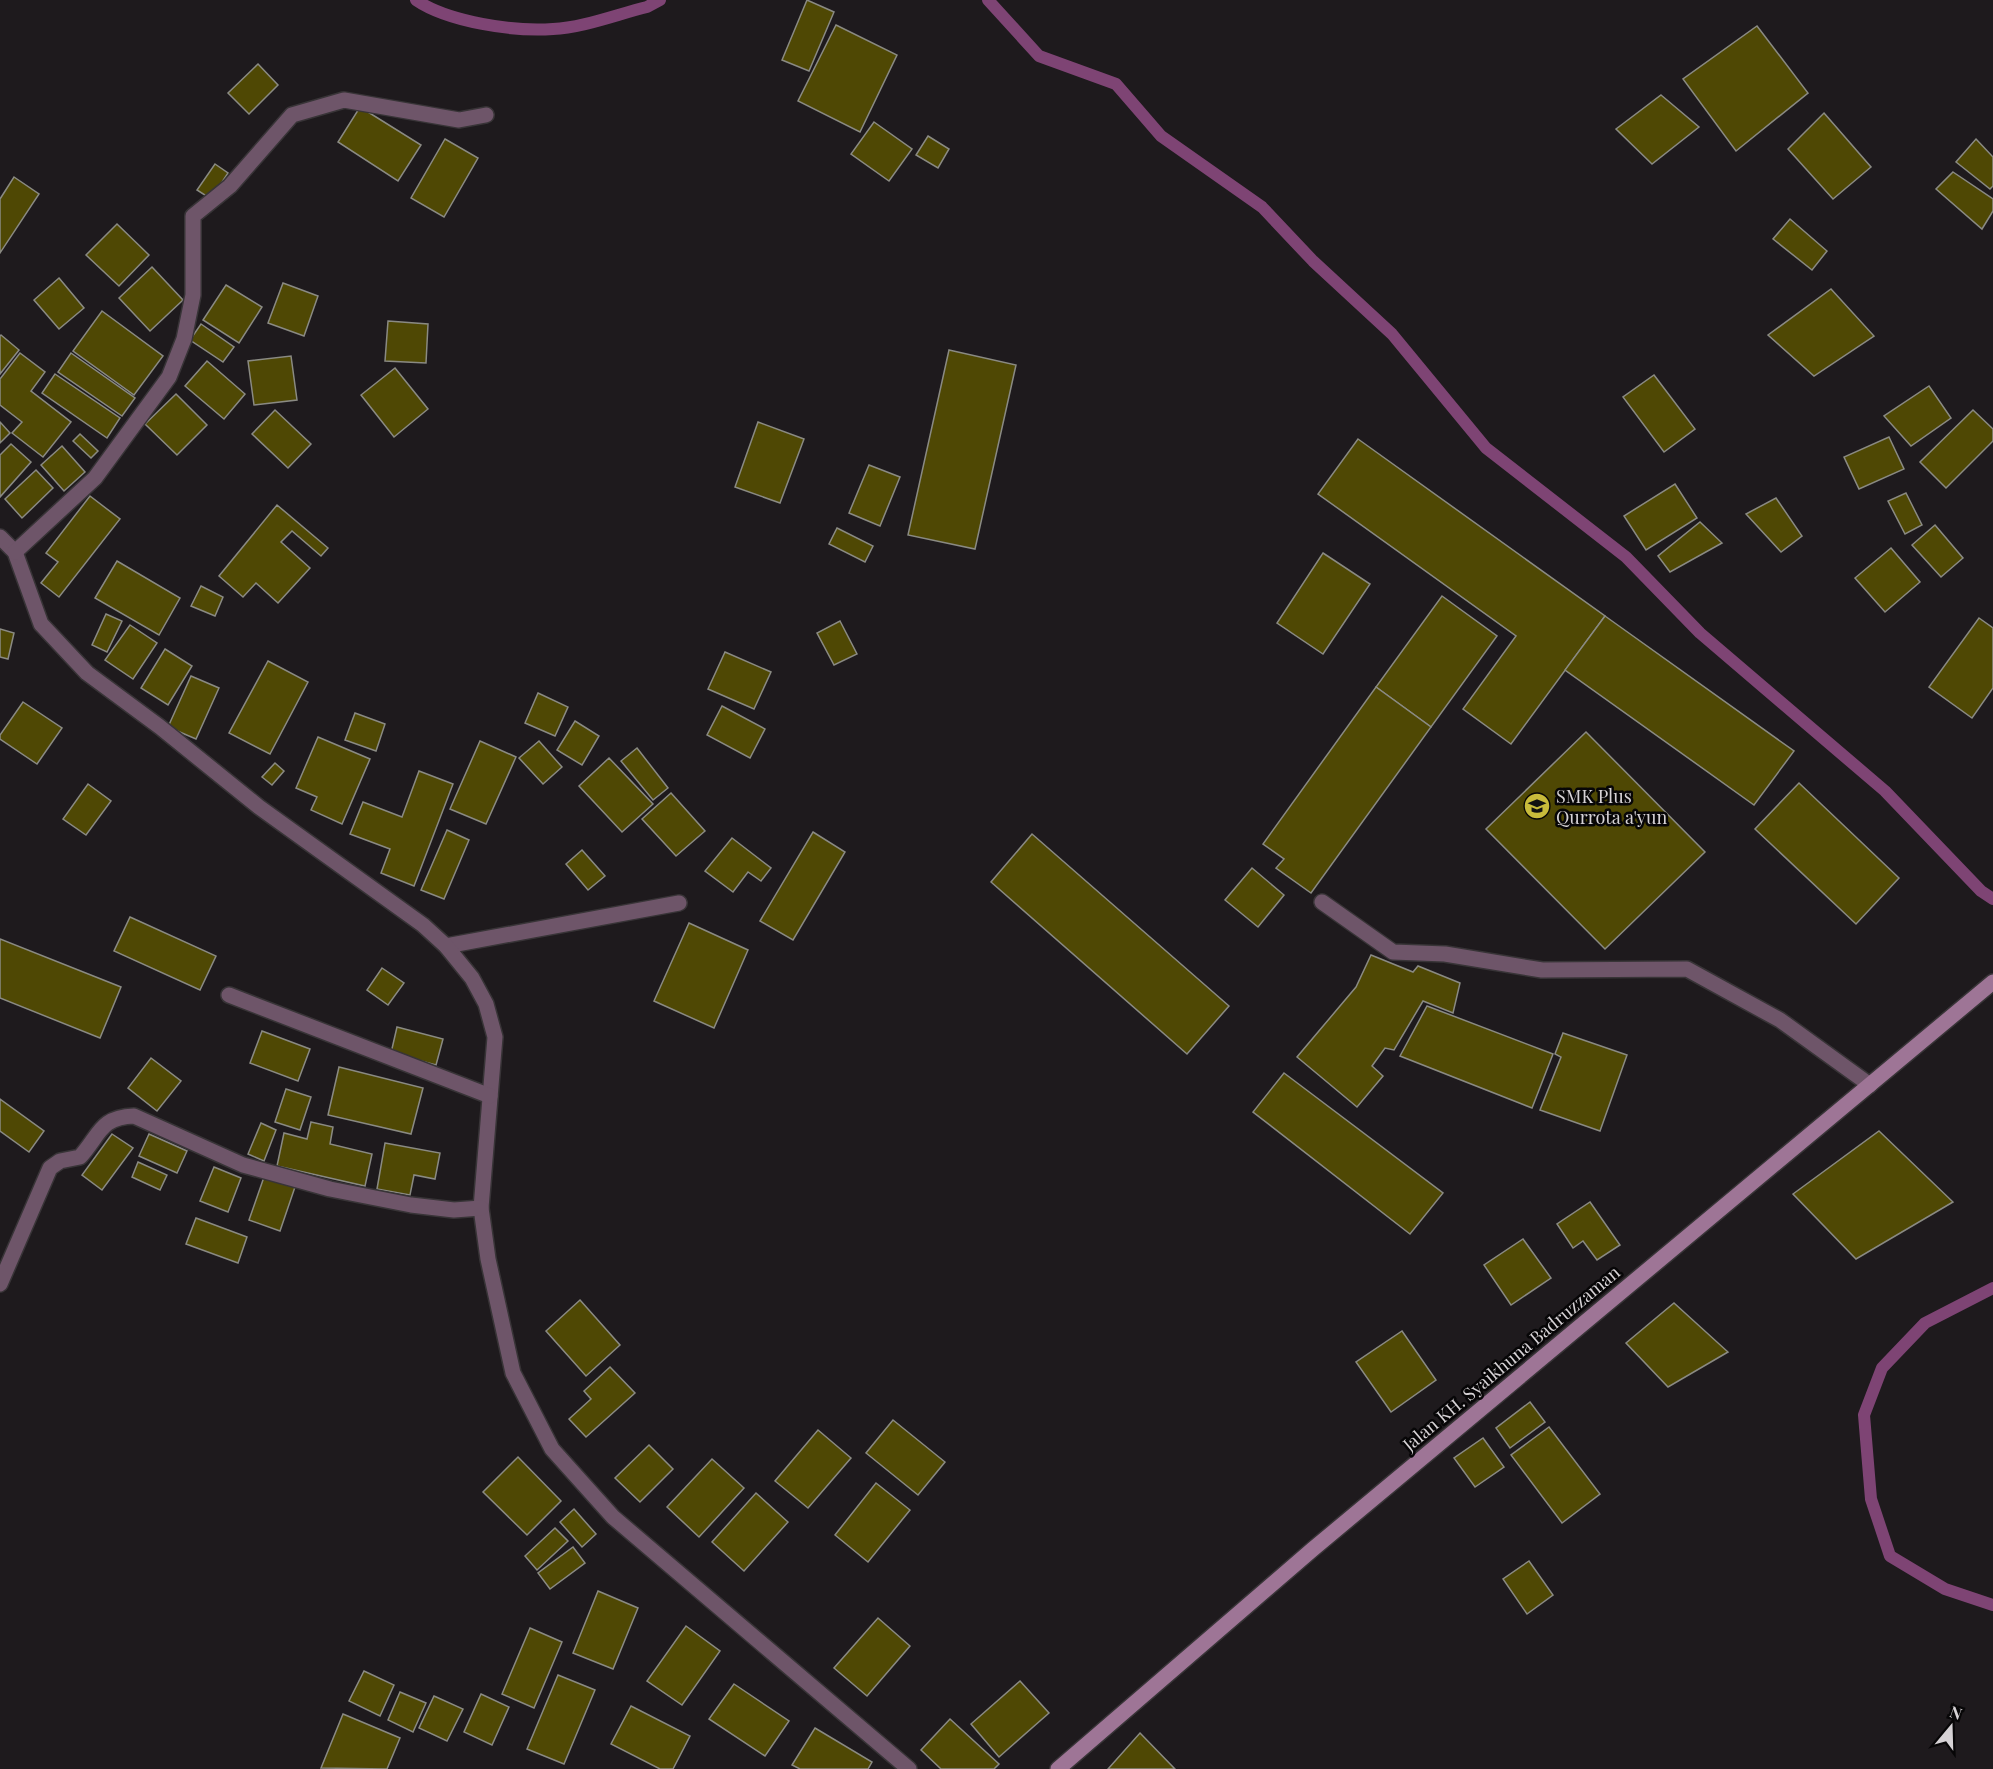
<svg xmlns="http://www.w3.org/2000/svg" width="1993" height="1769" font-family="'Playfair Display',serif">
<style>
.lines{fill:none;stroke-linecap:round;stroke-linejoin:round}
.stream{stroke:#7e4474;stroke-width:12}
.building{fill:#4f4804;stroke:#8a8a83;stroke-width:1.5}
.lane-casing{stroke:#383437;stroke-width:18}
.street-casing{stroke:#383437;stroke-width:18}
.secondary-casing{stroke:#383437;stroke-width:18}
.lane{stroke:#6e5569;stroke-width:15}
.street{stroke:#6e5569;stroke-width:15}
.secondary{stroke:#9e7596;stroke-width:15}
.labels{text-anchor:middle;dominant-baseline:central;stroke-width:5;stroke-linejoin:round;paint-order:stroke}
.poi-label{font-size:18px;fill:#d6d2d5;stroke:#070607;text-anchor:start}
.street-label{font-size:18px;fill:#d6d2d5;stroke:#070607}
</style>
<rect width="100%" height="100%" fill="#1e1a1d"/>
<g class="lines">
<g class="stream">
<path d="M416,0C448,22 515,32 553,29C582,28 618,14 647,7L660,0"/>
<path d="M988,0L1039,56L1116,84L1161,136L1262,207L1313,261L1392,334L1486,448L1626,557L1700,633L1885,791L1981,891L1993,899"/>
<path d="M1993,1288L1925,1323L1882,1368L1864,1415L1871,1499L1890,1556L1945,1589L1993,1605"/>
</g>
</g>
<g class="building">
<path d="M807,0L834,12L809,71L782,60Z"/>
<path d="M836,25L897,55L860,132L798,101Z"/>
<path d="M1757,26L1808,93L1736,151L1683,79Z"/>
<path d="M258,64L278,85L249,114L228,93Z"/>
<path d="M1661,95L1699,127L1652,164L1616,129Z"/>
<path d="M360,107L421,145L398,181L338,142Z"/>
<path d="M1824,113L1871,167L1833,199L1788,149Z"/>
<path d="M874,122L912,149L889,181L851,154Z"/>
<path d="M928,136L949,149L938,168L916,155Z"/>
<path d="M445,139L478,158L444,217L411,198Z"/>
<path d="M1976,139L1993,157V186L1990,189L1956,162Z"/>
<path d="M215,164L228,173L211,199L197,190Z"/>
<path d="M1953,172L1993,199V211L1982,229L1936,189Z"/>
<path d="M14,177L39,194L0,253V199Z"/>
<path d="M1790,219L1827,251L1812,270L1773,239Z"/>
<path d="M117,224L149,255L119,286L86,255Z"/>
<path d="M152,267L183,300L150,331L119,298Z"/>
<path d="M59,278L84,308L59,329L34,300Z"/>
<path d="M283,283L318,296L304,336L268,323Z"/>
<path d="M226,285L262,307L239,343L203,320Z"/>
<path d="M1831,289L1874,336L1814,376L1768,335Z"/>
<path d="M102,311L163,356L134,395L73,351Z"/>
<path d="M388,321L428,324L426,363L385,361Z"/>
<path d="M201,324L234,347L223,362L190,340Z"/>
<path d="M1,335L19,350L0,374V336Z"/>
<path d="M949,350L1016,365L975,549L908,535Z"/>
<path d="M20,353L45,372L31,391L71,422L43,457L12,433L22,422L0,405V379Z"/>
<path d="M71,353L135,398L122,416L58,372Z"/>
<path d="M291,356L297,400L254,405L248,361Z"/>
<path d="M207,361L245,394L224,419L185,386Z"/>
<path d="M395,368L428,409L394,437L361,395Z"/>
<path d="M55,374L120,418L107,438L42,393Z"/>
<path d="M1654,375L1695,429L1664,452L1623,397Z"/>
<path d="M1929,386L1951,418L1911,446L1884,416Z"/>
<path d="M176,394L207,425L177,455L145,424Z"/>
<path d="M275,410L311,444L288,468L252,434Z"/>
<path d="M1973,410L1993,429V441L1946,488L1920,462Z"/>
<path d="M0,422L10,433L0,443Z"/>
<path d="M758,422L804,439L780,503L735,487Z"/>
<path d="M80,434L98,451L91,458L73,441Z"/>
<path d="M1889,437L1904,469L1859,489L1844,457Z"/>
<path d="M1358,439L1605,616L1511,744L1463,709L1516,636L1318,494Z"/>
<path d="M11,444L31,462L0,497V455Z"/>
<path d="M62,446L85,472L64,491L41,465Z"/>
<path d="M869,465L900,477L880,526L849,513Z"/>
<path d="M36,470L53,488L22,518L5,499Z"/>
<path d="M1675,484L1697,518L1646,550L1624,516Z"/>
<path d="M1906,493L1922,525L1905,534L1888,501Z"/>
<path d="M90,496L120,519L59,597L41,583L58,562L46,553Z"/>
<path d="M1776,498L1802,536L1781,552L1746,514Z"/>
<path d="M277,505L328,548L321,556L292,531L281,542L310,568L278,603L256,583L243,597L219,576Z"/>
<path d="M1700,522L1722,543L1670,572L1658,556Z"/>
<path d="M1935,525L1963,558L1941,577L1912,545Z"/>
<path d="M837,528L873,546L865,562L829,544Z"/>
<path d="M1891,548L1920,582L1885,612L1855,578Z"/>
<path d="M1323,553L1370,584L1323,654L1277,623Z"/>
<path d="M117,561L180,598L159,635L95,598Z"/>
<path d="M201,586L223,597L215,616L191,606Z"/>
<path d="M1442,596L1497,636L1431,727L1376,687Z"/>
<path d="M106,614L122,621L107,652L92,645Z"/>
<path d="M1605,616L1794,751L1754,805L1565,670Z"/>
<path d="M1979,618L1993,628V688L1972,718L1929,687Z"/>
<path d="M840,621L857,654L834,665L817,633Z"/>
<path d="M130,625L157,643L133,679L105,660Z"/>
<path d="M0,629L14,633L8,659L0,657Z"/>
<path d="M165,649L192,666L168,705L141,688Z"/>
<path d="M725,652L771,672L754,709L708,689Z"/>
<path d="M268,661L308,682L270,754L229,733Z"/>
<path d="M191,676L219,688L196,739L168,727Z"/>
<path d="M1376,687L1431,727L1311,893L1276,868L1284,859L1263,844Z"/>
<path d="M538,693L568,707L555,736L525,723Z"/>
<path d="M23,702L62,728L37,764L0,739V735Z"/>
<path d="M722,706L765,729L750,758L707,735Z"/>
<path d="M355,713L385,724L376,751L345,740Z"/>
<path d="M575,721L599,736L582,765L557,750Z"/>
<path d="M1586,732L1705,852L1605,949L1486,829Z"/>
<path d="M318,737L370,759L342,824L311,810L317,797L296,788Z"/>
<path d="M480,741L516,757L486,824L450,809Z"/>
<path d="M539,741L562,767L543,784L519,758Z"/>
<path d="M637,748L668,788L653,800L621,761Z"/>
<path d="M609,758L653,804L622,832L579,786Z"/>
<path d="M275,763L284,771L272,785L262,777Z"/>
<path d="M419,771L453,784L414,886L381,873L390,849L350,834L363,802L402,817Z"/>
<path d="M1799,783L1899,878L1856,924L1755,829Z"/>
<path d="M88,784L111,801L86,835L63,819Z"/>
<path d="M671,793L705,831L676,856L642,819Z"/>
<path d="M447,830L469,840L444,899L421,890Z"/>
<path d="M813,832L845,852L793,940L760,921Z"/>
<path d="M1032,834L1229,1006L1187,1054L991,882Z"/>
<path d="M732,838L771,868L761,881L748,872L733,892L705,871Z"/>
<path d="M582,850L605,876L588,890L566,864Z"/>
<path d="M1252,868L1284,895L1258,927L1225,900Z"/>
<path d="M130,917L216,956L200,990L114,951Z"/>
<path d="M689,923L748,950L714,1028L654,1001Z"/>
<path d="M0,939L121,987L100,1038L0,998Z"/>
<path d="M1371,955L1413,972L1418,966L1460,983L1453,1013L1423,1001L1394,1050L1385,1048L1372,1066L1383,1076L1357,1107L1297,1057L1356,987Z"/>
<path d="M382,968L404,983L388,1005L367,990Z"/>
<path d="M1427,1006L1553,1054L1532,1108L1400,1056Z"/>
<path d="M397,1027L443,1039L436,1065L391,1053Z"/>
<path d="M262,1031L310,1049L298,1081L250,1063Z"/>
<path d="M1563,1033L1627,1055L1600,1131L1540,1110L1561,1057L1555,1054Z"/>
<path d="M151,1058L181,1081L157,1111L128,1088Z"/>
<path d="M339,1067L423,1088L411,1134L328,1115Z"/>
<path d="M1284,1073L1443,1193L1410,1234L1253,1112Z"/>
<path d="M286,1089L311,1097L300,1130L275,1122Z"/>
<path d="M0,1099L44,1131L29,1152L0,1131Z"/>
<path d="M311,1122L333,1127L330,1144L372,1154L365,1186L277,1166L284,1133L307,1139Z"/>
<path d="M261,1123L276,1130L264,1161L248,1154Z"/>
<path d="M1879,1131L1953,1202L1856,1259L1793,1194Z"/>
<path d="M112,1134L133,1148L102,1190L82,1175Z"/>
<path d="M149,1134L187,1151L177,1173L139,1156Z"/>
<path d="M385,1143L440,1153L435,1179L414,1175L410,1195L377,1189Z"/>
<path d="M138,1162L167,1175L160,1190L132,1177Z"/>
<path d="M214,1167L241,1178L228,1212L200,1201Z"/>
<path d="M264,1177L295,1187L280,1231L249,1220Z"/>
<path d="M1590,1202L1620,1245L1597,1260L1583,1241L1573,1248L1557,1224Z"/>
<path d="M196,1218L247,1237L238,1263L186,1244Z"/>
<path d="M1523,1239L1551,1278L1511,1305L1484,1265Z"/>
<path d="M580,1300L620,1345L586,1376L546,1331Z"/>
<path d="M1674,1303L1728,1352L1668,1387L1626,1343Z"/>
<path d="M1402,1331L1436,1380L1391,1412L1356,1362Z"/>
<path d="M610,1367L635,1393L586,1437L569,1419L591,1399L584,1391Z"/>
<path d="M1530,1402L1545,1422L1510,1448L1496,1428Z"/>
<path d="M893,1420L945,1462L918,1495L866,1453Z"/>
<path d="M1549,1427L1600,1494L1562,1523L1511,1455Z"/>
<path d="M818,1430L851,1458L808,1508L775,1481Z"/>
<path d="M1483,1438L1504,1467L1475,1487L1454,1458Z"/>
<path d="M649,1445L673,1469L640,1502L615,1478Z"/>
<path d="M518,1457L561,1501L527,1535L483,1492Z"/>
<path d="M712,1459L744,1488L699,1537L667,1507Z"/>
<path d="M876,1483L910,1510L868,1562L835,1535Z"/>
<path d="M756,1493L788,1522L744,1571L712,1542Z"/>
<path d="M574,1509L596,1534L582,1547L560,1522Z"/>
<path d="M555,1528L568,1541L537,1570L525,1556Z"/>
<path d="M573,1547L585,1563L550,1589L538,1573Z"/>
<path d="M1529,1561L1553,1595L1527,1614L1503,1579Z"/>
<path d="M598,1591L638,1608L613,1669L573,1653Z"/>
<path d="M878,1618L910,1646L867,1696L834,1668Z"/>
<path d="M686,1626L720,1651L682,1705L647,1681Z"/>
<path d="M530,1628L562,1642L534,1708L502,1694Z"/>
<path d="M364,1671L394,1685L380,1716L349,1701Z"/>
<path d="M558,1675L595,1690L564,1764L527,1749Z"/>
<path d="M1020,1681L1049,1713L999,1757L971,1724Z"/>
<path d="M734,1684L789,1721L765,1756L709,1719Z"/>
<path d="M400,1692L426,1703L413,1732L388,1720Z"/>
<path d="M481,1694L509,1707L492,1745L464,1732Z"/>
<path d="M434,1696L463,1709L447,1741L419,1728Z"/>
<path d="M631,1706L690,1736L673,1769H660L611,1744Z"/>
<path d="M343,1714L400,1738L387,1769L321,1768Z"/>
<path d="M950,1719L999,1764L994,1769H941L921,1750Z"/>
<path d="M815,1728L872,1762L868,1769H800L792,1765Z"/>
<path d="M1140,1733L1175,1769H1108Z"/>
</g>
<g class="lines">
<defs>
<g id="lane">
<path d="M1322,902L1393,952L1445,954L1542,970L1687,969L1780,1020L1870,1085"/>
<path d="M446,946L679,903"/>
</g>
<g id="street">
<path d="M0,537L15,552L41,624L87,673L160,727L259,807L423,925L446,946L472,978L486,1004L495,1037L481,1208L488,1259L513,1373L552,1449L613,1517L909,1769"/>
<path d="M15,552L95,478L169,377L184,339L193,295V216L230,186L292,115L344,100L459,120L486,115"/>
<path d="M229,995L490,1096"/>
<path d="M0,1284L50,1168L60,1161L80,1157C100,1135 100,1117 134,1116L243,1165L330,1189L411,1205L454,1210L481,1208"/>
</g>
<path id="secondary" d="M1058,1769L1313,1549L1993,982"/>
</defs>
<use href="#lane" class="lane-casing"/>
<use href="#street" class="street-casing"/>
<use href="#secondary" class="secondary-casing"/>
<use href="#lane" class="lane"/>
<use href="#street" class="street"/>
<use href="#secondary" class="secondary"/>
</g>
<defs>
<symbol id="school-disc" viewBox="-11 -11 22 22"><circle r="9.5" fill="#c8bb3b" stroke="#070607"/><path d="M0-5L7-2L0 1L-7-2ZM-4 1L0 2.5L4 1V4Q0 6-4 4Z" fill="#111"/></symbol>
</defs>
<g fill-rule="evenodd">
<use href="#school-disc" x="1522" y="791" width="30" height="30"/>
</g>
<g class="labels">
<g class="poi-label">
<text x="1556" y="796">SMK Plus<tspan x="1556" dy="21">Qurrota a'yun</tspan></text>
</g>
<g class="street-label">
<text transform="translate(1511 1358) rotate(-40)">Jalan KH. Syaikhuna Badruzzaman</text>
</g>
</g>
<g transform="translate(1951 1727) rotate(19)" stroke="#070607" stroke-width="4.5" paint-order="stroke">
<path d="M0-4.5L10 22L0 15L-10 22Z" fill="#d6d2d5"/>
<text y="-9" font-size="16" font-weight="bold" text-anchor="middle" fill="#d6d2d5">N</text>
</g>
</svg>
